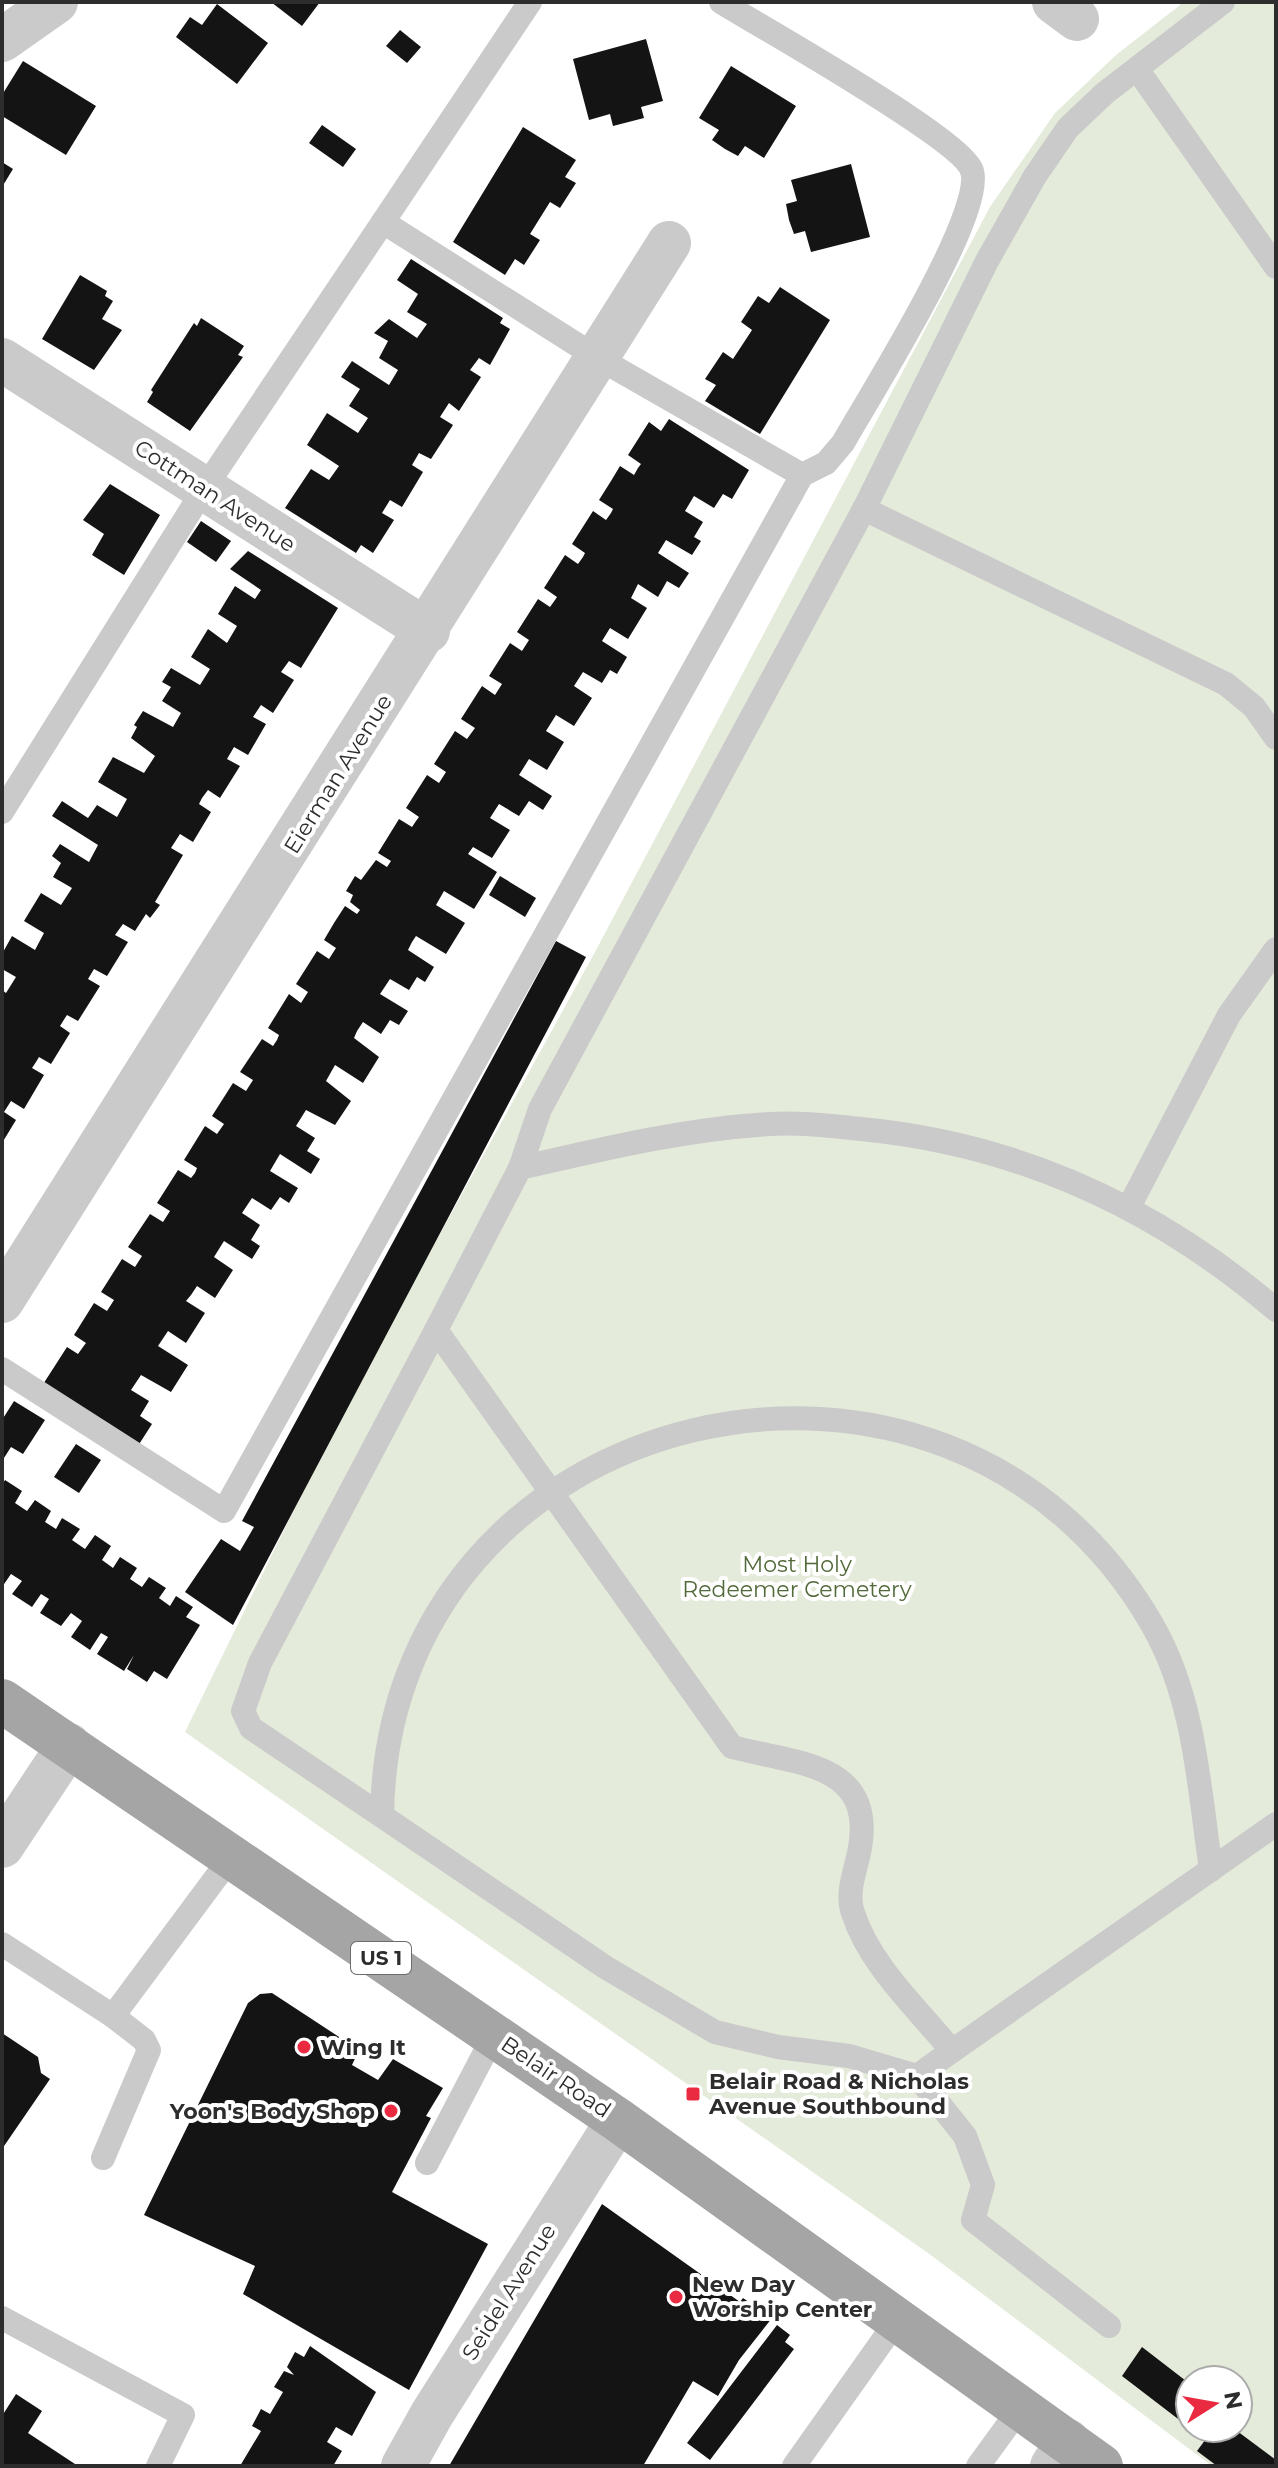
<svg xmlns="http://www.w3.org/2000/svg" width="1278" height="2468" font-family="Montserrat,sans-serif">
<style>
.green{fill:#e4ebda;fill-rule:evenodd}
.building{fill:#141414}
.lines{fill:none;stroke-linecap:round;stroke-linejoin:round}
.lane{stroke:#cacaca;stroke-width:24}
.street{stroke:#cacaca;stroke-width:44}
.primary{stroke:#a5a5a5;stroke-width:44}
.poi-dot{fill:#e92a41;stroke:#fff;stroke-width:3}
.labels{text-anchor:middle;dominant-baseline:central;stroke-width:8;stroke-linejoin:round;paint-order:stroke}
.shield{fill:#fff;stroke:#6c6c6c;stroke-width:2}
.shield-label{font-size:20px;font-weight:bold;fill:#2d2d2d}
.street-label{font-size:22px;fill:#2d2d2d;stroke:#fff}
.park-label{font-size:22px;fill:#526939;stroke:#fff}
.poi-label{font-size:22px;font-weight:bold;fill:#2d2d2d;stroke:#fff;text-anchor:start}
</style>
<rect width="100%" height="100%" fill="#fff"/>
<path class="green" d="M1184,2H1276V2466H1212L928,2253L185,1732L340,1416L595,952L990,207L1055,113L1116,55ZM1190,2380H1238V2428H1190Z"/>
<g class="building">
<path d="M271,2H320L302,26Z"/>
<path d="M217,4L268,43L237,84L176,37L190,17L202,25Z"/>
<path d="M400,30L421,47L407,63L386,46Z"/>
<path d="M646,39L663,101L641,107L644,118L613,126L610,114L589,120L573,59Z"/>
<path d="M23,61L96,106L66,155L2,116V95Z"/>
<path d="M731,66L796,106L764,158L745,146L738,156L725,149L712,140L719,130L699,118Z"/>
<path d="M322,125L356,149L343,167L309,143Z"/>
<path d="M523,127L576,160L565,177L576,183L560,208L550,202L530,234L540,240L524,265L515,259L505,275L453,242Z"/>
<path d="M2,162L13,169L2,187Z"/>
<path d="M851,164L870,237L811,252L805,231L794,234L789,220L786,204L797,201L791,180Z"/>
<path d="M411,259L503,318L500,323L510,329L490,365L479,358L470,370L481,377L459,411L449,403L440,417L453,425L431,459L419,453L412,465L423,472L402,507L390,500L382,513L394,520L373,553L361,545L356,553L285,508L311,469L329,480L339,466L307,445L327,413L358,433L368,418L349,406L360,389L341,377L352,361L389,385L398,370L379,358L388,341L374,333L389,319L417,338L427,324L407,312L418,294L397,280Z"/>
<path d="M80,275L107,291L105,296L113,301L102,319L122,330L94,370L42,339Z"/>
<path d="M780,287L830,320L760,434L705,401L716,385L705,379L723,352L733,359L752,330L741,322L758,296L769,303Z"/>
<path d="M201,318L244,346L238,355L243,357L190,431L147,402L153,392L151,390L194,323L197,326Z"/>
<path d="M669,419L749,470L732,499L723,494L714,508L694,496L685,511L703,522L694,537L701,541L692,555L666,540L658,553L689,573L679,588L667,581L658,597L638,584L631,598L647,608L628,639L610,628L602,641L627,657L617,674L610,670L602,683L583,672L574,686L592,698L574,726L556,715L546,731L564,742L547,770L529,759L519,775L552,796L543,810L529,801L519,816L499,804L490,818L510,830L492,858L473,847L468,854L497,872L474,909L444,891L436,905L465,923L446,954L416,936L412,942L408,950L434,967L425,982L417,977L409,990L390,979L380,994L408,1011L399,1025L390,1020L381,1034L363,1022L357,1031L354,1038L379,1057L363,1083L335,1065L326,1081L351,1101L335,1125L306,1110L296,1126L315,1138L307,1151L320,1159L311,1174L280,1154L270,1171L298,1188L289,1203L280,1197L271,1210L252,1198L242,1213L260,1225L251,1240L260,1246L252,1259L224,1241L214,1257L233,1270L215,1298L197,1286L191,1295L186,1301L205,1313L186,1343L168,1331L158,1346L188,1365L171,1392L141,1375L131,1390L149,1401L140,1416L152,1424L136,1449L40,1389L67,1347L78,1354L83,1347L86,1343L74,1335L94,1303L107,1311L114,1300L101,1292L122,1259L135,1267L142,1256L128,1247L150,1214L163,1222L170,1211L157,1203L178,1170L191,1178L195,1173L197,1168L184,1160L205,1126L217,1134L224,1124L212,1116L233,1083L246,1091L253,1080L240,1072L262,1039L273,1046L277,1040L279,1035L268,1028L289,994L301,1003L308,992L296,984L317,951L329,959L336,948L324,940L334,923L345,906L357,914L360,910L350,902L353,895L346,891L355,876L361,880L376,860L387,867L391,861L378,853L399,819L412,827L416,821L419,817L406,808L427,775L439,783L446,772L434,764L455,731L467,739L475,728L461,719L482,686L495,695L502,684L489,676L510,643L522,651L529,640L517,632L538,599L550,607L555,600L557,597L544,588L565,555L578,564L583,557L585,553L572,544L593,511L606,520L611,513L613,509L599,500L611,481L620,466L634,475L638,468L641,464L628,455L649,422L661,431Z"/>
<path d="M110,484L160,515L124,575L92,555L104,534L83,520Z"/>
<path d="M201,521L231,541L216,562L187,542Z"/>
<path d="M248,551L338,608L301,668L289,661L281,672L294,680L273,713L261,705L253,717L266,724L248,755L234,747L227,759L240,766L220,798L208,790L202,798L199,804L211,812L193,842L180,834L171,848L183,855L155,902L160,905L150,918L146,914L135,931L123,924L115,935L128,942L107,976L94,969L88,979L100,986L78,1021L67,1015L65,1018L60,1026L70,1033L51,1064L39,1057L36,1062L32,1068L44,1075L24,1109L11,1101L4,1112L16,1120L2,1143V990L6,993L16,977L2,969V954L12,936L35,950L44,933L24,921L41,893L61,905L72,888L53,877L61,863L52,856L60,844L89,862L98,845L52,816L62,801L88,818L97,805L117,817L127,799L98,782L113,757L144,773L155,756L131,738L137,727L134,725L143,711L173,727L181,713L162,701L171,687L162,682L171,668L200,685L210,669L191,657L208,629L227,643L237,626L218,614L235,586L255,599L261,590L230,569Z"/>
<path d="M500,876L536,898L525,917L489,895Z"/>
<path d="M556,941L586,957L233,1625L185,1592L221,1539L240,1551L254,1527L242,1521Z"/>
<path d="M14,1401L45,1420L23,1454L11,1447L2,1461V1420Z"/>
<path d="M76,1444L101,1460L79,1493L54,1477Z"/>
<path d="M5,1480L22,1491L15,1503L27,1511L35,1500L51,1511L45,1522L56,1529L62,1518L80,1529L72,1540L85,1549L95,1535L111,1546L102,1560L113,1568L120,1557L137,1568L130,1579L142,1587L149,1577L166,1588L159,1598L170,1606L176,1596L193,1607L186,1617L200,1625L167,1679L154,1671L147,1682L127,1669L134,1655L124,1671L97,1654L108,1637L101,1633L90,1650L71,1637L82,1621L71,1613L61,1626L48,1618L40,1613L49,1599L41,1594L32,1607L12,1594L22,1581L11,1574L2,1587V1485Z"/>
<path d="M272,1993L359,2050L352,2065L378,2080L393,2059L443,2088L426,2116L431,2118L392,2192L488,2244L409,2390L243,2294L255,2266L144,2215L248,2003L260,1994Z"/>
<path d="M2,2033L38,2057L41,2073L50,2079L2,2149Z"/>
<path d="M602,2204L740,2302L743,2298L772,2318L739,2360L718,2396L693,2381L643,2466H449Z"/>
<path d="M777,2325L790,2335L785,2342L794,2349L710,2460L687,2443Z"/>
<path d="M310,2346L376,2392L352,2436L336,2427L327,2442L342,2451L333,2466H240L261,2431L252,2426L261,2409L270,2414L283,2392L274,2387L284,2371L294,2375L287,2367L295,2352L304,2357Z"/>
<path d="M1142,2347L1190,2384V2428H1204L1199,2435L1122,2376Z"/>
<path d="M16,2394L42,2411L28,2433L78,2466H2V2416Z"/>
<path d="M1214,2428H1233L1276,2460V2466H1217L1197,2451Z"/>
</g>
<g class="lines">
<g class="lane">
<path d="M721,2C761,27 962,139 972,171C985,214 869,397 843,443L826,463L802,475"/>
<path d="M1137,69L1276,267"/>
<path d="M383,222L530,2"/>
<path d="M864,509L1226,684L1254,707L1276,738"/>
<path d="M2,812L204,489L383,222L598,358L802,475L224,1511L2,1369"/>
<path d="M520,1168L540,1109L864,509L987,261L1035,176L1068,128L1105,93L1223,2"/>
<path d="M1129,1207L1229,1015L1276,949"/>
<path d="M382,1816L251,1728L243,1711L260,1663L436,1330"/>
<path d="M1211,1870C1199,1787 1195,1700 1153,1626C949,1269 387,1398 382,1816L605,1967L715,2032L778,2047L849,2056L917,2076L952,2051L1276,1824"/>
<path d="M2,1944L113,2016L232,1856"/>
<path d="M952,2051C918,2009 870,1966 853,1913C846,1894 855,1872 859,1853C878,1762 796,1764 732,1747L436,1330L520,1168C602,1149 685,1129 770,1124C800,1122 831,1126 861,1129C1018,1144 1157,1208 1276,1310"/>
<path d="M917,2076L965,2136L983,2185L973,2220L1109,2326"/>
<path d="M103,2158L149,2050L144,2040L113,2016"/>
<path d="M427,2163L494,2035"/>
<path d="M2,2318L183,2415L158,2466"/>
<path d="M794,2466L898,2319"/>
<path d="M978,2466L1021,2407"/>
</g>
<g class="street">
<path d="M1054,2L1077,19"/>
<path d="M2,40L56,2"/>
<path d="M2,360L428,631"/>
<path d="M2,1301L669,243"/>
<path d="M2,1846L69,1745"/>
<path d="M403,2466L432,2414L618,2120"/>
<path d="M1052,2466L1068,2441"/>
</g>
<path class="primary" d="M2,1701L618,2120L1101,2466"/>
</g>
<g class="poi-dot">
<circle cx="304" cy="2047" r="8"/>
<rect x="685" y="2086" width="16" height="16" rx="4"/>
<circle cx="391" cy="2111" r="8"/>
<circle cx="676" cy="2297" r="8"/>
</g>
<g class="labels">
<rect class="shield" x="351" y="1942" width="60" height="32" rx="6"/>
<g class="shield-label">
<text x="381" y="1958">US 1</text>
</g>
<g class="street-label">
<text transform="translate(215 496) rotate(33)">Cottman Avenue</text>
<text transform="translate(338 774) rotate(-58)">Eierman Avenue</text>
<text transform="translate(556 2077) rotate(34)">Belair Road</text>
<text transform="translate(509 2292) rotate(-58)">Seidel Avenue</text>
</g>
<g class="park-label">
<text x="797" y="1564">Most Holy<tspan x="797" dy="25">Redeemer Cemetery</tspan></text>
</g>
<g class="poi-label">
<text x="320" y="2047">Wing It</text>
<text x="709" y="2081">Belair Road &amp; Nicholas<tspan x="709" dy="25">Avenue Southbound</tspan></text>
<text x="375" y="2111" text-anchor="end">Yoon's Body Shop</text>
<text x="692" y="2284">New Day<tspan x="692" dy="25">Worship Center</tspan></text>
</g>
</g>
<rect width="1278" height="2468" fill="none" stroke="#2d2d2d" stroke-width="8"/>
<g transform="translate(1214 2404) rotate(79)"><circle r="38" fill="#ffffff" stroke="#ababab" stroke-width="2"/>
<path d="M0-6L14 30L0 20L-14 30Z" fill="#e92a41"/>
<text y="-12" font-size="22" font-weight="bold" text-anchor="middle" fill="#2d2d2d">N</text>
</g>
</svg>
